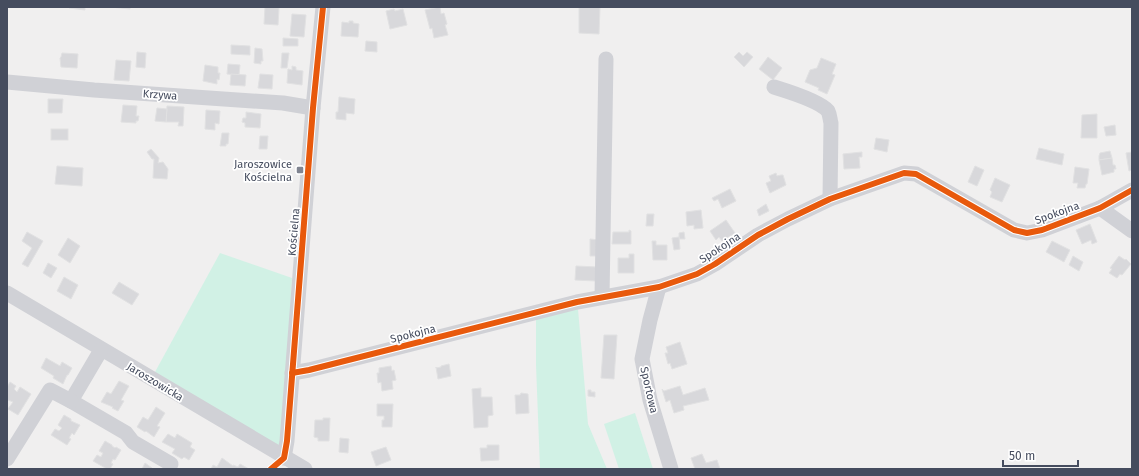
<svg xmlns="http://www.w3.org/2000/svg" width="1139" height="476" font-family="'Fira Sans',sans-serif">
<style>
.green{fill:#d1f1e5}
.building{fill:#d8d8db;stroke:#e1e1e2}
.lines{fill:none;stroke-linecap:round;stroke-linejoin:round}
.minor{stroke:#d0d1d6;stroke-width:15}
.cycleway-casing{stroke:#fff;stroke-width:8}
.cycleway{stroke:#e8590c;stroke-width:6}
.poi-dot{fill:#818591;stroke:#fff;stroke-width:1.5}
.labels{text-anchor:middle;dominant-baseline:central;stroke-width:3.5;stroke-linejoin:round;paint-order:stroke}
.street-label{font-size:11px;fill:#454c5e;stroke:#fff}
.poi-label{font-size:11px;fill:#454c5e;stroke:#fff;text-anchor:end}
</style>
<rect width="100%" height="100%" fill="#f0efef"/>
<g class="green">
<path d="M220,253L292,278L284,441L277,448L155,372Z"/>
<path d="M578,309L588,424L607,469H540L536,365V317Z"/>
<path d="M635,413L653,469H619L604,424Z"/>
</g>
<g class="building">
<path d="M69,7H85V10L69,8Z"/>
<path d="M111,7H130V9Z"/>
<path d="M265,7L279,8L278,25L264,24Z"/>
<path d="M440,7L441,14L444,13L447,24L445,25L448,35L434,38L432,28L430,29L425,10Z"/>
<path d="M579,7H600L599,34L579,33Z"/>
<path d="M394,9L395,11L403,9L407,25L390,29L386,11Z"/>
<path d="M292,14L306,15L304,37L290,36Z"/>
<path d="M349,21H353V23L359,24L358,37L341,36L342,22L349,23Z"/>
<path d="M283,38L298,39V46H283Z"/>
<path d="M366,41L377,42V52L365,51Z"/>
<path d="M231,45L250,46V55L231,54Z"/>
<path d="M255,48L262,49L263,61H261V64L254,63Z"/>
<path d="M137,52L146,53L145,68L136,67Z"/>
<path d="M739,52L743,56L747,52L753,57L744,67L734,57Z"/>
<path d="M62,53L78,54L77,68L61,67L60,58L61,57Z"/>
<path d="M282,53H289L287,68H281Z"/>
<path d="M768,57L782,68L773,80L759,69Z"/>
<path d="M821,58L836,64L832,74L835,75L827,94L818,90L819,88L805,82L810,70L817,68Z"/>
<path d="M116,60L131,61L129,81L114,80Z"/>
<path d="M228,64L240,65L239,75L227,74Z"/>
<path d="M205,65L218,67V73H220L219,80L217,79V84L203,81Z"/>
<path d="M292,66L296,67V70L303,71L302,85L287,83L288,69L292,70Z"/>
<path d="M231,74L246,75L245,86L230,85Z"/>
<path d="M260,74L273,75L272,89L258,88Z"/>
<path d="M339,97L355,99L354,114L346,113V120L336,119V112H338Z"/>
<path d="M48,99H63L62,113H48Z"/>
<path d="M123,105L137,106L136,116H139L138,121H136V123L121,122Z"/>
<path d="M167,106L184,107L183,126H178L179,122H166Z"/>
<path d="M157,108L167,109L166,122L155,121Z"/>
<path d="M206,110L220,111L219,124L215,123V130L205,129Z"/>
<path d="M246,112L261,114L260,128L245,127V123L242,122L243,118H246Z"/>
<path d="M1097,114V138H1081L1082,115Z"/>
<path d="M1115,125L1116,135L1106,136L1104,127Z"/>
<rect x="51" y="129" width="17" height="11"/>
<path d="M222,133H229L228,144H226V146H220Z"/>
<path d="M260,136H268L267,149H259Z"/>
<path d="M876,138L889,140L887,152L874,149Z"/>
<path d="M1039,148L1064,154L1062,165L1036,159Z"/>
<path d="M151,149L159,158L158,163L163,162L168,169L167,179L153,178L154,159H152L147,152Z"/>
<path d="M1110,151L1112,158L1099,160V156L1100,153Z"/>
<path d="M862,152V157H859L860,168L844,169L843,154Z"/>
<path d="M1132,152V170L1129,171L1126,153Z"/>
<path d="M1112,158L1113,165H1115L1116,169H1114V172L1102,175L1099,160Z"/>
<path d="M57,166L83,168L82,186L55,184Z"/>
<path d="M975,166L984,170L977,186L968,182Z"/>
<path d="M1075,167L1089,169L1087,184H1086L1085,188H1077L1078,183H1073Z"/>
<path d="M776,173L777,176L781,175H783L786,185L770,193L766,183L771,181L769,176Z"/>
<path d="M995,178L1010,185L1002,202L990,197L992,192L990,190Z"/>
<path d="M730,189L736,201L722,208L718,199L714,201L712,198Z"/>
<path d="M766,204L769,211L759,216L757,210Z"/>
<path d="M701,210L703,228L694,229V225L687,226L686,212Z"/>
<path d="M647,214H654L653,226H646Z"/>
<path d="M726,220L735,233L722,241L719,237L716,240L710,231Z"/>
<path d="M1090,224L1097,242L1092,244L1091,240L1082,244L1076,230Z"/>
<path d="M629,230L631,231V244H612L613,232H629Z"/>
<path d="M27,232L43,241L28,267L22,264L32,248L22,241Z"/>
<path d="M684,232L685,239H679V233Z"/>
<path d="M679,237L680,249L674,250L672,238Z"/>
<path d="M68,238L80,246L70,263L58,255Z"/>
<path d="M590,239L599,240V256H590Z"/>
<path d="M652,241H656V245H667V260H653Z"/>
<path d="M1052,241L1070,250L1064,262L1046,252Z"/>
<path d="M629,254H634V273H618V258H629Z"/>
<path d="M1073,256L1083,262L1079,271L1069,265Z"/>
<path d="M1119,256L1125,260L1126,259L1131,264L1122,275L1120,274L1117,278L1109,273L1112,269L1110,268Z"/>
<path d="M48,263L57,268L51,278L43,273Z"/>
<path d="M576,266L597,267L596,281L575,280Z"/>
<path d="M64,277L78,285L71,299L57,291Z"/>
<path d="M119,282L139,294L132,305L112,293Z"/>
<path d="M604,335H617L614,379L601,378Z"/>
<path d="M680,342L687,364L672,369L670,363L668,364L665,353H668L666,347Z"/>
<path d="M46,358L60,366L62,362L72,368L68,375H67L63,384L53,378L54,376L41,368Z"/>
<path d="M449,364L451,376L438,379L436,367V368L441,367V366Z"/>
<path d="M391,366L392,371L394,370L396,380L392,381L393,389L382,391L381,382L378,383L377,373H379V368Z"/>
<path d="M119,381L129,386L121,400L124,401L118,411L112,408L113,407L101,402L107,392L111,394Z"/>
<path d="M10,382L16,386L14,389L17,392L20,387L31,394L18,415L8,409L13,402L8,400L7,401V387Z"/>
<path d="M680,386L683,395L705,388L709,400L683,406L684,410L674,413L670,400L666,402L662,389L664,391Z"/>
<path d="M481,388V397H492L493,415L488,416V427L474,428L472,389Z"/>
<path d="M588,390H591V392H595V397L588,396Z"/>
<path d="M521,393L528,394L529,413L516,414L515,395H520Z"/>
<path d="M377,404H393L392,427H382V420H384V416H377Z"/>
<path d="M156,407L165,413L157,426L160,427L154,437L146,431L145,432L137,427L143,417L148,420Z"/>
<path d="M64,415L71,419V421L80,425L74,435L72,433L69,438L71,439L67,445L51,435L55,429L59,431L62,428L58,425Z"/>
<path d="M323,418H330L329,441H318V438L314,437L315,420H323Z"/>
<path d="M168,434L175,438L177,434L192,443L190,447L195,450L189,460L184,457L182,459L172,453L175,449L162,442Z"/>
<path d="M340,438L349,439L348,453L339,452Z"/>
<path d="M105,441L112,445V446L115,448L116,447L121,450L115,460L113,459L111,463L113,464L110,469H107L93,461L97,455L101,457L103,453L99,451Z"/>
<path d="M487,445H499V460L481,461L480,448H487Z"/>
<path d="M386,447L391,460L376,466L371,452Z"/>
<path d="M702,454L706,463L717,460L720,469H695L691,458Z"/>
<path d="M222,458L233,466V465L238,467L240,464L249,469H211L213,465L217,467Z"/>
<path d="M145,463L152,468L153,469H142Z"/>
</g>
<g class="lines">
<g class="minor">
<path d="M7,82L94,90L283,103L313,108"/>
<path d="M774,87C787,91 820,101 828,111C830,115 830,120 831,123L830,199"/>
<path d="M1100,208L1132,231"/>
<path d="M659,287L650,320L642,359L650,400L671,469"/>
<path d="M7,293L305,469"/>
<path d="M602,297L606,59"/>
<path d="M101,350L71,401L126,433L133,442L171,464"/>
<path d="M292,373L309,370L577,302L659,287L697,274L715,264L758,235L788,219L830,199L904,173L916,174L1014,230L1027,233L1042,230L1100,208L1132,190"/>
<path d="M284,458L287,441L313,108L323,7"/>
<path d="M7,459L50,390L71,401"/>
</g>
<defs>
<g id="cycleway">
<path d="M292,373L309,370L577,302L659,287L697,274L715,264L758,235L788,219L830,199L904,173L916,174L1014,230L1027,233L1042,230L1100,208L1132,190"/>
<path d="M271,469L284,458L287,441L313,108L323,7"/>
</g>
</defs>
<use href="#cycleway" class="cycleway-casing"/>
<use href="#cycleway" class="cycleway"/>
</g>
<rect class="poi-dot" x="296" y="166" width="8" height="8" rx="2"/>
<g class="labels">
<g class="street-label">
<text transform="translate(160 95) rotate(4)">Krzywa</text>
<text transform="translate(1057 213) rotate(-20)">Spokojna</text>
<text transform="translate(294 232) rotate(-85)">Kościelna</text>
<text transform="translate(720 248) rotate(-33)">Spokojna</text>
<text transform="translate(413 334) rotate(-14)">Spokojna</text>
<text transform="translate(155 382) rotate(31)">Jaroszowicka</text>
<text transform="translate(649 390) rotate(77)">Sportowa</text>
</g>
<g class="poi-label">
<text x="292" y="164">Jaroszowice<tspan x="292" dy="13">Kościelna</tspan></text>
</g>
</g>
<rect width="1139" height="476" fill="none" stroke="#454c5e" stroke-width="16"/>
<path d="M1003 460v6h75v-6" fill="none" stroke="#454c5e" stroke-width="2"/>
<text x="1009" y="460" font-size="12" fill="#454c5e" stroke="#ffffff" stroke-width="3" paint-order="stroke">50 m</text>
</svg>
